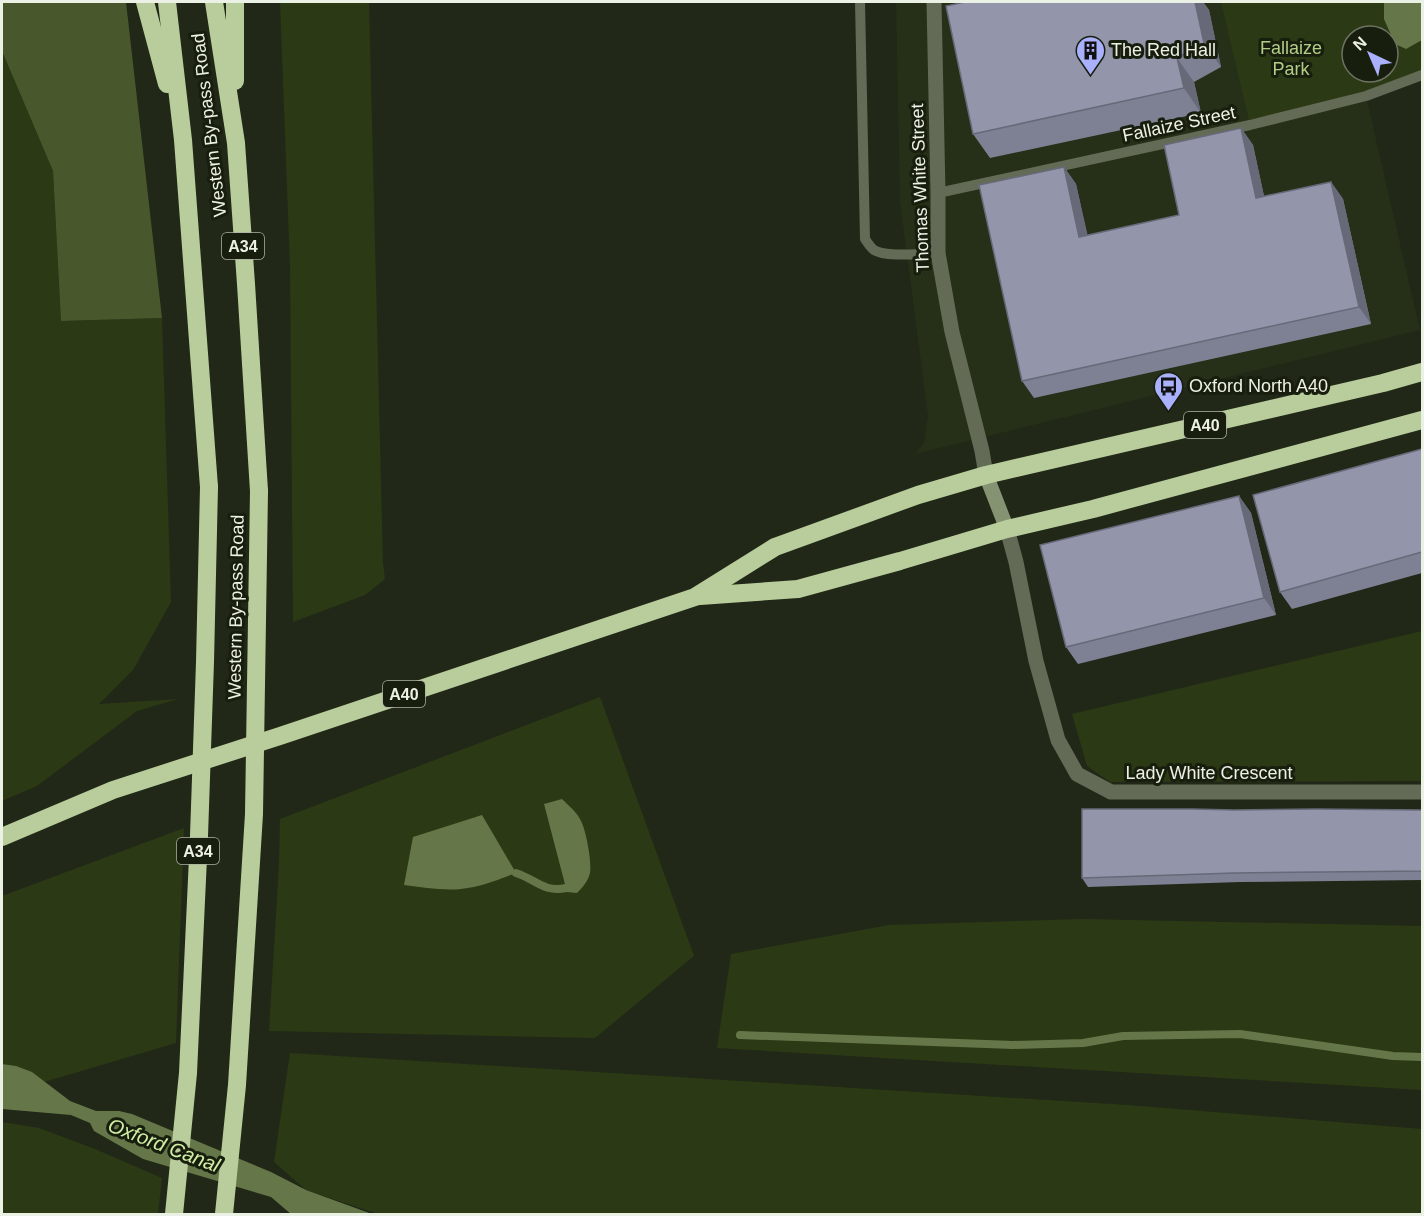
<svg xmlns="http://www.w3.org/2000/svg" width="1424" height="1216" font-family="Arial,sans-serif">
<style>
.built{fill:#262f17;fill-rule:evenodd}
.green{fill:#2c3915;fill-rule:evenodd}
.forest{fill:#48582c}
.water{fill:#657749}
.lines{fill:none;stroke-linecap:round;stroke-linejoin:round}
.stream{stroke:#657749;stroke-width:8}
.lane{stroke:#636b57;stroke-width:10}
.street{stroke:#636b57;stroke-width:15}
.secondary{stroke:#869373;stroke-width:15}
.highway{stroke:#b9cd9c;stroke-width:18}
.highway-bridge{stroke:#b9cd9c;stroke-width:18}
.wall{fill:#7e8193}
.shaded-wall{fill:#676978}
.building{fill:#9396ab;stroke:#676978;stroke-width:1.5}
.labels{text-anchor:middle;dominant-baseline:central;stroke-width:6;stroke-linejoin:round;paint-order:stroke}
.shield{fill:#181e0d;stroke:#acb2a4;stroke-width:1.5}
.shield-label{font-size:16px;font-weight:bold;fill:#ecf1e5}
.park-label{font-size:18px;fill:#b2cd86;stroke:#181e0d}
.poi-label{font-size:18px;fill:#ecf1e5;stroke:#181e0d;text-anchor:start}
.street-label{font-size:18px;fill:#ecf1e5;stroke:#181e0d}
.water-label{font-size:20px;font-style:italic;fill:#d2efa6;stroke:#181e0d}
</style>
<rect width="100%" height="100%" fill="#212817"/>
<path class="built" d="M896,2H1422V76L1366,96L1420,330L915,454L924,443L928,416L900,201ZM1352,36H1388V72H1352Z"/>
<g class="green">
<path d="M280,2H369L383,563L385,579L365,595L293,622L290,267Z"/>
<path d="M1221,2H1422V75L1250,125ZM1352,36H1388V72H1352Z"/>
<path d="M2,51L53,171L61,321L162,318L171,602L133,670L99,704L178,699L137,711L37,786L2,801Z"/>
<path d="M1422,631V781L1110,782L1087,766L1072,714Z"/>
<path d="M600,697L694,956L595,1038L269,1031L279,864L280,819Z"/>
<path d="M184,828L176,1043L44,1082C29,1070 20,1067 2,1064V896Z"/>
<path d="M1083,919L1422,926V1090L717,1048L731,954L889,925Z"/>
<path d="M290,1053L1128,1105L1422,1129V1214H378L306,1190L274,1162Z"/>
<path d="M2,1122L39,1128L95,1149L162,1178L158,1214H2Z"/>
</g>
<path class="forest" d="M2,2H126L162,318L61,321L53,171L2,51Z"/>
<g class="water">
<path d="M1384,2H1422V40L1406,49L1395,44L1384,19Z"/>
<path d="M562,799C569,806 577,812 581,821C586,830 592,863 590,873C588,881 583,887 577,893L567,892L544,804Z"/>
<path d="M482,815L516,873C498,880 481,887 461,889C442,891 423,887 404,885L413,837Z"/>
<path d="M2,1064L16,1066L32,1072L70,1101L96,1111H119L132,1114L271,1172L306,1190L372,1214H291L271,1197L143,1159L94,1131L90,1123L71,1115L2,1109Z"/>
</g>
<g class="lines">
<g class="stream">
<path d="M516,873C535,879 544,893 566,888"/>
<path d="M740,1035L1013,1045L1083,1043L1123,1036L1240,1034L1393,1056L1422,1057"/>
</g>
<g class="lane">
<path d="M860,2L865,239C868,243 870,247 874,250C887,258 922,253 938,253"/>
<path d="M938,193L1250,125L1366,96L1422,75"/>
</g>
<g class="street">
<path d="M934,2L938,193V253L952,332L982,451L986,475"/>
<path d="M1007,529L1016,562L1036,661L1058,740L1077,774L1111,792H1422"/>
</g>
<path class="secondary" d="M986,475L1007,529"/>
<g class="highway">
<path d="M145,2L167,84"/>
<path d="M167,2L183,140L209,487"/>
<path d="M214,2L236,143L246,284L259,491"/>
<path d="M235,2V81"/>
<path d="M700,596L798,589L900,561L1007,529L1093,509L1422,420"/>
<path d="M2,837L113,790L280,736L695,597L775,547L918,495L986,475L1383,383L1422,372"/>
</g>
<g class="highway-bridge">
<path d="M174,1214L188,1073L199,836L205,662L209,487"/>
<path d="M224,1214L237,1085L254,814L259,491"/>
</g>
</g>
<g class="wall">
<path d="M965,2H1203L1209,10L1221,67L1194,82L1201,113L990,158L973,134Z"/>
<path d="M1241,128L1253,145L1264,196L1331,182L1343,199L1371,324L1034,398L1022,381L1064,167L1076,184L1087,235L1179,215Z"/>
<path d="M1422,449V573L1292,609L1280,592Z"/>
<path d="M1239,496L1251,513L1276,615L1078,664L1066,647Z"/>
<path d="M1234,810H1422V880L1240,882L1088,887L1082,878Z"/>
</g>
<g class="shaded-wall">
<path d="M1195,2H1203L1209,10L1221,67L1204,43Z"/>
<path d="M1177,58L1194,82L1201,113L1184,88Z"/>
<path d="M1241,128L1253,145L1268,215L1256,198Z"/>
<path d="M1064,167L1076,184L1092,254L1079,237Z"/>
<path d="M1331,182L1343,199L1371,324L1359,307Z"/>
<path d="M1239,496L1251,513L1276,615L1264,598Z"/>
</g>
<g class="building">
<path d="M965,2H1195L1204,43L1177,58L1184,88L973,134L946,6Z"/>
<path d="M1241,128L1256,198L1331,182L1359,307L1022,381L979,185L1064,167L1079,237L1179,215L1164,145Z"/>
<path d="M1422,449V552L1280,592L1253,495Z"/>
<path d="M1239,496L1264,598L1066,647L1040,545Z"/>
<path d="M1082,809H1193L1234,810L1316,809L1422,810V871L1234,873L1082,878Z"/>
</g>
<defs>
<symbol id="building-pin" viewBox="-11 -11 22 30"><path d="M0 17L-7.5 6A9.5 9.5 0 1 1 7.5 6Z" fill="#a9b0fc" stroke="#181e0d"/><path d="M-4-6H4V6H1V3H-1V6H-4ZM-2.5-4.3h1.7v1.8h-1.7ZM.8-4.3h1.7v1.8H.8ZM-2.5-1h1.7V.8h-1.7ZM.8-1h1.7V.8H.8Z" fill="#111"/></symbol>
<symbol id="bus-pin" viewBox="-11 -11 22 30"><path d="M0 17L-7.5 6A9.5 9.5 0 1 1 7.5 6Z" fill="#a9b0fc" stroke="#181e0d"/><path d="M-5-6H5V4H4V6H2V4H-2V6H-4V4H-5ZM-3.5-4V0h7V-4ZM-3.5 1.2v1.5H-2V1.2ZM2 1.2v1.5H3.5V1.2Z" fill="#111"/></symbol>
</defs>
<g fill-rule="evenodd">
<use href="#building-pin" x="1074" y="34" width="33" height="45"/>
<use href="#bus-pin" x="1152" y="370" width="33" height="45"/>
</g>
<g class="labels">
<g class="shield">
<rect x="222" y="233" width="42" height="26" rx="4.5"/>
<rect x="1184" y="412" width="42" height="26" rx="4.5"/>
<rect x="383" y="681" width="42" height="26" rx="4.5"/>
<rect x="177" y="838" width="42" height="26" rx="4.5"/>
</g>
<g class="shield-label">
<text x="243" y="246">A34</text>
<text x="1205" y="425">A40</text>
<text x="404" y="694">A40</text>
<text x="198" y="851">A34</text>
</g>
<g class="park-label">
<text x="1291" y="48">Fallaize<tspan x="1291" dy="21">Park</tspan></text>
</g>
<g class="poi-label">
<text x="1111" y="50">The Red Hall</text>
<text x="1189" y="386">Oxford North A40</text>
</g>
<g class="street-label">
<text transform="translate(1179 124) rotate(-12)">Fallaize Street</text>
<text transform="translate(209 125) rotate(-97)">Western By-pass Road</text>
<text transform="translate(920 188) rotate(-92)">Thomas White Street</text>
<text transform="translate(236 607) rotate(-89)">Western By-pass Road</text>
<text x="1209" y="773">Lady White Crescent</text>
</g>
<g class="water-label">
<text transform="translate(164 1145) rotate(21)">Oxford Canal</text>
</g>
</g>
<rect width="1424" height="1216" fill="none" stroke="#ecf1e5" stroke-width="6"/>
<g transform="translate(1370 54) rotate(316)"><circle r="28" fill="#181e0d" stroke="#6d7263" stroke-width="1.5"/>
<path d="M0-4.5L10 22L0 15L-10 22Z" fill="#a9b0fc"/>
<text y="-9" font-size="16" font-weight="bold" text-anchor="middle" fill="#ecf1e5">N</text>
</g>
</svg>
